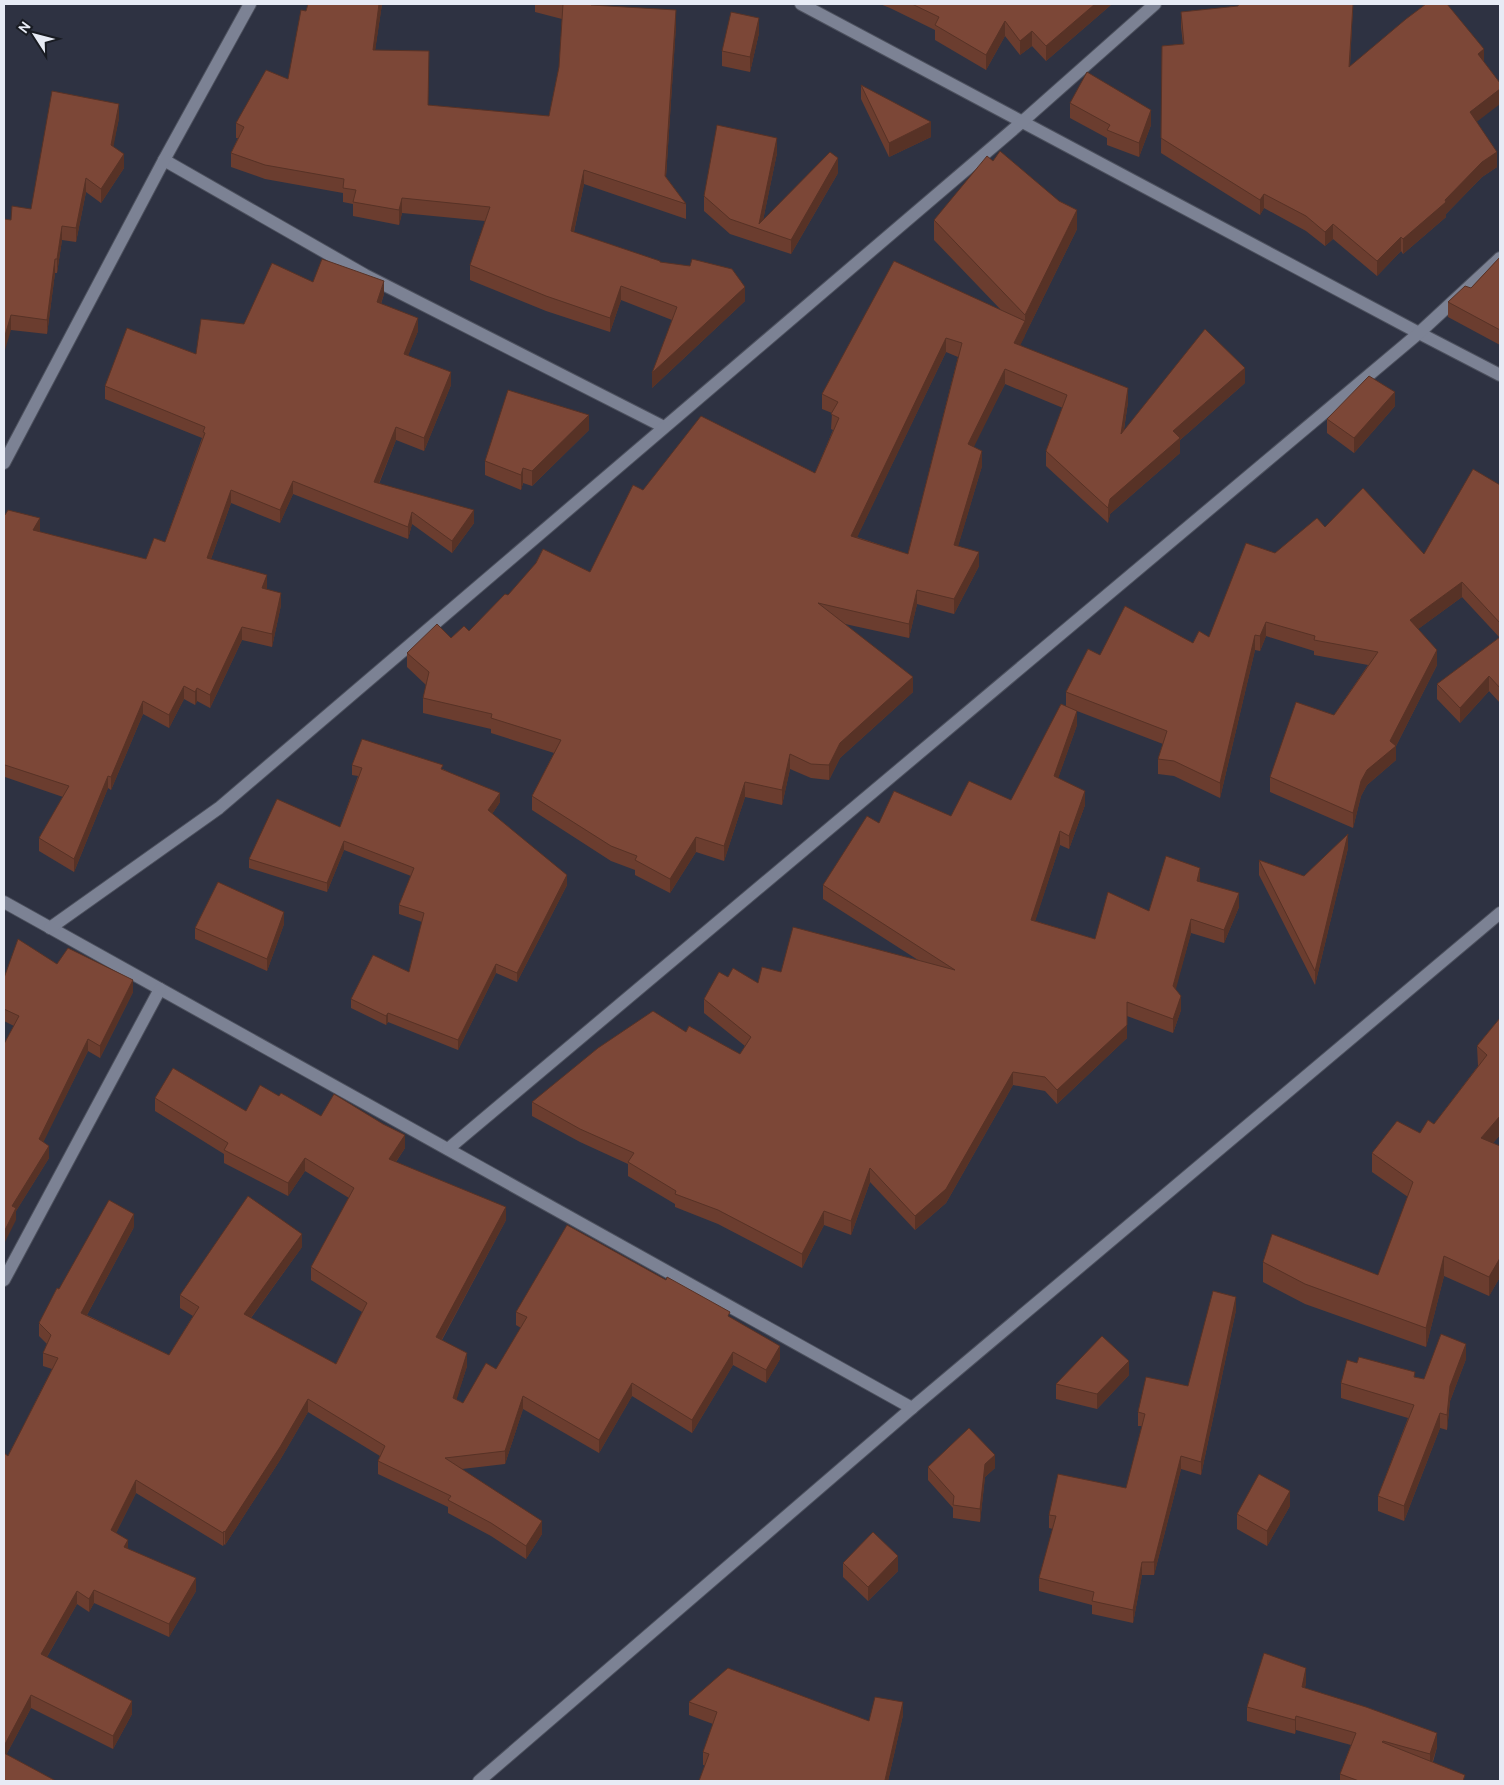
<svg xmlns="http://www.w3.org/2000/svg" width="1504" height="1785" font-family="Cabin,sans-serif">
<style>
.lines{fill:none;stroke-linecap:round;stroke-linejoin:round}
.minor-casing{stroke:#4c505d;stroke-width:14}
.minor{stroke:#7c8294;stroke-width:12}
.wall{fill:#6b3d2f;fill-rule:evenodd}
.shaded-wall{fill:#573226}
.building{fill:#7c4737;stroke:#573226;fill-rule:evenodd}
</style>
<rect width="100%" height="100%" fill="#2e3242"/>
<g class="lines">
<defs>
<g id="minor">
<path d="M801,4L1419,333L1500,375"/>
<path d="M164,160L365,275L664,427"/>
<path d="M4,463L164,160L250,4"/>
<path d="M4,902L912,1408"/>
<path d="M50,928L219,808L1023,121L1155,4"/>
<path d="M448,1149L1419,333L1500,258"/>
<path d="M4,1280L160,989"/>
<path d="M479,1781L912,1408L1500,913"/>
</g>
</defs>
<use href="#minor" class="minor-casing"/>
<use href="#minor" class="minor"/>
</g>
<g class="wall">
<path d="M308,4H382L375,50L428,105L549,116L559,67L562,19L535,12V4H593V5L676,25L666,177L686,204V219L584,184L574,232L660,262L745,301L652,388L672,320L621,300L610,332L546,311L470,280V265L485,221L402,213L399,225L353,216V204L343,202V193L265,179L231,167V153L238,138H236V123L288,79Z"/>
<path d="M880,4H1112L1046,61L1032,46L1020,55L1005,36L986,70L935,40V30L890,8Z"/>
<path d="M1239,4H1353L1350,66L1477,122L1497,167L1482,177L1446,214V217L1403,254L1401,251L1377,276L1333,239L1325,246L1306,231L1264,208L1260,215L1161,153L1162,46L1183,44L1181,27V12L1238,6Z"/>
<path d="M759,33L750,72L722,66V51Z"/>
<path d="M861,85L931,137L889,157L861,99Z"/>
<path d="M1070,103L1151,125L1139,157L1107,145V138L1070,118Z"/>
<path d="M119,118L113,146L124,168L101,203L86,192L76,242L62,240L57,273H55L47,334L11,330V220L31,209Z"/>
<path d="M777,153L763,220L838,173L791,254L730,234L704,211V196Z"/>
<path d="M934,220L1077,229L1020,345L1128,402L1124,430L1245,383L1180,440V453L1110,514L1108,523L1046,466V451L1063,408L1005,384L973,447L982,466L958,546L979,566L954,614L917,604L909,638L845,624L913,692L840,758L829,780L811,778L790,769L782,805L745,797L724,861L696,852L670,893L635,875V870L611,861L532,810V796L554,753L491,733V729L423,713V698L426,685L407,667V653L451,638L469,631L508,595L590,572L643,490L815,473L833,430L831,429L832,413L822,409V394L1002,311L934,240ZM946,352L958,357L908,554L857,537Z"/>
<path d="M1500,257V345L1448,317V302L1471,288Z"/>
<path d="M313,282L384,294L381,304L418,331L408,355L451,385L424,451L396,440L379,484L474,523L452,553L412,524L408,539L293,494L280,523L231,503L211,559L267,588L266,589L281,605L272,647L242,640L210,708L197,701L195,705L184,699L169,728L143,714L111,790L108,788L74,872L39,851V838L63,797L5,777L4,779L5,515L40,531V532L146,559L165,542L202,438L105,399V386L196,354L244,324Z"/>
<path d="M1395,406L1354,453L1327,433V419Z"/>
<path d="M589,430L532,486L523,483L521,490L485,475V461Z"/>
<path d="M1500,485V703L1489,691L1460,723L1437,699V684L1500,638L1462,597L1418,629L1437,665L1396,746V760L1367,785L1361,796L1353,828L1270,792V777L1334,715L1368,665L1314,655V651L1266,636L1260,651L1255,650L1220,798L1174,776L1158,774V759L1163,744L1077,711V725L1058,778L1085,805L1069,849L1060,845L1035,921L1095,939L1149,911L1200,882L1239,907L1224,943L1191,933L1175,990L1181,1010L1173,1033L1127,1016V1038L1057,1104L1045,1091L1013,1085L946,1203L915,1230L870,1182L851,1235L824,1225L802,1268L718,1224L675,1207V1204L628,1176V1164L580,1142L532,1116V1102L686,1032L740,1054L745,1046L704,1013V999L728,977L758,983L781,972L918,960L823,899V885L879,823L951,816L1011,800L1066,706V692L1100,655L1193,643L1209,637L1275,553L1325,527L1424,554Z"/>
<path d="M352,765L443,769L500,802L492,814L567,885L517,982L496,973L458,1050L388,1022L386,1025L351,1008V999L409,972L422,922L399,914V905L411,876L344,850L327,892L249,868V859L340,827L358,776L352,775Z"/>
<path d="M1348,848L1315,985L1259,875V860L1304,876Z"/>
<path d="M284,924L267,971L195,939V928Z"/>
<path d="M57,964L133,992L100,1058L88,1051L43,1142L49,1158L16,1211V1220L14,1026L4,1021V978Z"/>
<path d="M1500,1018V1135L1493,1143L1500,1146V1277L1489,1296L1444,1276L1426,1347L1305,1304L1263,1282V1262L1378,1275L1408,1197L1372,1172V1153L1420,1133L1434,1124L1478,1066L1477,1046Z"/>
<path d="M279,1096L321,1116L405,1148L396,1162L506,1220L442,1340L467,1366L456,1400L463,1403L496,1369L521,1328L516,1325V1312L730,1317L780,1359L766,1383L733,1365L692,1433L632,1396L599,1453L523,1409L505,1464L462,1469L542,1534L526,1559L491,1536L448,1513V1507L378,1474V1461L380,1456L308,1412L280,1460L225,1545L224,1544L223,1546L136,1493L116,1533L128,1549L196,1591L169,1637L94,1603L89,1612L77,1604L47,1657L132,1714L113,1749L31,1708L6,1755L4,1781L8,1456L52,1369L43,1366V1353L47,1344L39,1336V1323L59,1289L134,1227L87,1315L169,1355L193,1316L180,1308V1295L302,1247L251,1318L336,1364L362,1312L311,1280V1267L349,1198L305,1171L288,1196L224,1163V1154L155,1111V1098L246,1111Z"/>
<path d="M1236,1310L1201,1475L1181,1469L1154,1575H1142L1133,1623L1092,1614V1605L1039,1591V1578L1053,1529L1049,1528V1515L1126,1488L1142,1426H1138V1412L1188,1386Z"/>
<path d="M1466,1359L1450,1401L1447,1430L1440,1428L1404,1521L1378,1511V1496L1408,1418L1341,1398V1383L1357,1363L1424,1379Z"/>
<path d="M1129,1375L1097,1409L1056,1399V1384Z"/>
<path d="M928,1467L995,1468L985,1477L980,1522L953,1518V1508L928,1480Z"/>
<path d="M1290,1506L1267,1546L1237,1529V1514Z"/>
<path d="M843,1563L898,1571L868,1601L843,1577Z"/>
<path d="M1306,1682L1305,1688L1437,1747L1433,1762L1465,1781H1340V1774L1351,1745L1296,1730L1295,1734L1247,1721V1707Z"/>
<path d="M689,1702L869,1721L903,1715L888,1781L703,1765V1752L713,1724L689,1715Z"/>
<path d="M1500,1712V1730L1499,1729V1714Z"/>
</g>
<g class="shaded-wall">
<path d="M379,4H382L373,65V50Z"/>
<path d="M1095,4H1112L1046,61V46Z"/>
<path d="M1353,4L1349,82V67Z"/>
<path d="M676,10V25L665,191V176Z"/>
<path d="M759,18V33L750,72V57Z"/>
<path d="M1005,21V36L986,70V55Z"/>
<path d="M1032,31V46L1020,55V41Z"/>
<path d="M1484,49V64L1478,54Z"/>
<path d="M1500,89V104L1470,127V112Z"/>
<path d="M119,104V118L111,159V145Z"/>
<path d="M1151,110V125L1139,157V143Z"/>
<path d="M931,122V137L889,157V143Z"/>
<path d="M777,138V153L761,230L759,224Z"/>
<path d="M1497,152V167L1482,177L1446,214V217L1403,254V239L1445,200L1482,162Z"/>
<path d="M124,154V168L101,203V189Z"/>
<path d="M838,158V173L791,254V240Z"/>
<path d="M584,170V184L571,245V231Z"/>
<path d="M86,178V192L76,242V228Z"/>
<path d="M1264,194V208L1260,215V200Z"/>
<path d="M402,198V213L399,225V210Z"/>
<path d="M1077,210V229L1025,335V315Z"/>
<path d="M1333,224V239L1325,246V232Z"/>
<path d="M62,226V240L57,273V259Z"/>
<path d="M1401,237V251L1377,276V261Z"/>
<path d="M55,259V273L47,334V320Z"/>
<path d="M384,281V294L377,315V302Z"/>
<path d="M621,286V300L610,332V318Z"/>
<path d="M745,287V301L652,388V373Z"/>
<path d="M11,315V330L4,353V339Z"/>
<path d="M418,318V331L404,366V354Z"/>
<path d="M1025,321V336L1014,357V343Z"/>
<path d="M946,338V352L851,550V536Z"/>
<path d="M1245,368V383L1180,440V453L1110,514L1108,523V508L1110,499L1173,431Z"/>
<path d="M1005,369V384L968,459V444Z"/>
<path d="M451,372V385L424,451V438Z"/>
<path d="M5,380V394L4,396V381Z"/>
<path d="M1128,388V402L1121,449V434Z"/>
<path d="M1395,392V406L1354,453V438Z"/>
<path d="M589,415V430L532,486V471Z"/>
<path d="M396,427V440L374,495V482Z"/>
<path d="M982,451V466L954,560V545Z"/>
<path d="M523,468V483L521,490V475Z"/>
<path d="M293,481V494L280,523V510Z"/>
<path d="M231,490V503L207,570V558Z"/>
<path d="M474,510V523L452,553V541Z"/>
<path d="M412,512V524L408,539V527Z"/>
<path d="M40,518V531L33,543V530Z"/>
<path d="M979,552V566L954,614V599Z"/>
<path d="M267,575V588L262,601V588Z"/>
<path d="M1462,582V597L1410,635V620Z"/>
<path d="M917,590V604L909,638V624Z"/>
<path d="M281,593V605L272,647V634Z"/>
<path d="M1266,622V636L1260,651V636Z"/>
<path d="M242,627V640L210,708V695Z"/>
<path d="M1255,635V650L1220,798V783Z"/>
<path d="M1437,650V665L1396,746V760L1367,785L1361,796L1353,828V813L1361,781L1367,770L1390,741Z"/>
<path d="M1489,676V691L1460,723V708Z"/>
<path d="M913,677V692L840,758L829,780V765L840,743Z"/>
<path d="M184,686V699L169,728V715Z"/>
<path d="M197,688V701L195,705V692Z"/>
<path d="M143,701V714L111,790V777Z"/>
<path d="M1077,711V725L1054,790V776Z"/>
<path d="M790,754V769L782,805V790Z"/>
<path d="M5,765V777L4,779V767Z"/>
<path d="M108,776V788L74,872V859Z"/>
<path d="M745,782V797L724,861V846Z"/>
<path d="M1085,791V805L1069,849V836Z"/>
<path d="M500,793V802L488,820V810Z"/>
<path d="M1060,831V845L1031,934V920Z"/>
<path d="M1348,834V848L1315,985V971Z"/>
<path d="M696,837V852L670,893V879Z"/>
<path d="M344,841V850L327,892V883Z"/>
<path d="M1200,868V882L1197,881Z"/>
<path d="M567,875V885L517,982V973Z"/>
<path d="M1239,893V907L1224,943V930Z"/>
<path d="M284,912V924L267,971V959Z"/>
<path d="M1191,919V933L1173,1000V986Z"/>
<path d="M496,964V973L458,1050V1040Z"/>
<path d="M133,980V992L100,1058V1046Z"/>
<path d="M1181,996V1010L1173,1033V1019Z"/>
<path d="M388,1013V1022L386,1025V1016Z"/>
<path d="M1127,1025V1038L1057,1104V1090Z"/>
<path d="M88,1039V1051L39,1151V1139Z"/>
<path d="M1013,1072V1085L946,1203L915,1230V1216Z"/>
<path d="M1500,1116V1135L1481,1157V1138Z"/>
<path d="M405,1135V1148L389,1172V1159Z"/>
<path d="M49,1146V1158L16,1211V1220L4,1244V1232L12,1206Z"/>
<path d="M305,1158V1171L288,1196V1183Z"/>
<path d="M870,1168V1182L851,1235V1221Z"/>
<path d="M506,1207V1220L436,1350V1337Z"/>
<path d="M824,1211V1225L802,1268V1254Z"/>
<path d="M134,1214V1227L81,1326V1313Z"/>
<path d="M302,1234V1247L244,1327V1314Z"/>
<path d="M1444,1256V1276L1426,1347V1328Z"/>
<path d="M1500,1258V1277L1489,1296V1277Z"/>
<path d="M1236,1297V1310L1201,1475V1462Z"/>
<path d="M1466,1344V1359L1450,1401L1447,1430V1415L1450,1386Z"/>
<path d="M780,1346V1359L766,1383V1370Z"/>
<path d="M733,1352V1365L692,1433V1420Z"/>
<path d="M467,1353V1366L453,1411V1398Z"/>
<path d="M1129,1361V1375L1097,1409V1394Z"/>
<path d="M632,1383V1396L599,1453V1440Z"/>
<path d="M523,1396V1409L505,1464V1451Z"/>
<path d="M308,1399V1412L280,1460L225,1545V1532Z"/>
<path d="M1440,1413V1428L1404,1521V1506Z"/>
<path d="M995,1455V1468L985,1477L980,1522V1509L985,1464Z"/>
<path d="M1181,1456V1469L1154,1575V1562Z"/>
<path d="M136,1480V1493L111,1543V1530Z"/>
<path d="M1290,1491V1506L1267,1546V1531Z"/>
<path d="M542,1521V1534L526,1559V1546Z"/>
<path d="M224,1531V1544L223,1546V1533Z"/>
<path d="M128,1540V1553L124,1547Z"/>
<path d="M898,1556V1571L868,1601V1587Z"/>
<path d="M1142,1562V1575L1133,1623V1610Z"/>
<path d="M196,1578V1591L169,1637V1624Z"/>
<path d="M94,1590V1603L89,1612V1599Z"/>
<path d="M77,1591V1604L41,1667V1654Z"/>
<path d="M1306,1668V1682L1302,1701V1687Z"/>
<path d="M31,1695V1708L4,1759V1746Z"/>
<path d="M132,1701V1714L113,1749V1736Z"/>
<path d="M903,1702V1715L888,1781H885Z"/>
<path d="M1296,1716V1730L1295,1734V1720Z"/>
<path d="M1437,1733V1747L1430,1768V1754Z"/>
</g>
<g class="building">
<path d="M308,4H379L373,50L429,51L428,105L549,116L559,67L563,4H560H591V5L676,10L665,176L686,204L584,170L571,231L660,261V262L690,266L692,259L732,269L745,287L652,373L677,307L621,286L610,318L546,296L470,265L490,207L402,198L399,210L353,202L356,190L343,188L344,179L265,165L231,153L244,127L236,123L266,70L288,79L301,10L306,11Z"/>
<path d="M912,4H1095L1046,46L1032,31L1020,41L1005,21L986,55L935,25L939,17Z"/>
<path d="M1239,4H1353L1349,67L1406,19L1426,4H1447L1484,49L1478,54L1500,83V89L1470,112L1497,152L1482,162L1445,200L1446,202L1403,239L1401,237L1377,261L1333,224L1325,232L1306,216L1264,194L1260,200L1161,138L1162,46L1184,44L1181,12L1238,6Z"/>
<path d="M731,12L759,18L750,57L722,51Z"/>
<path d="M1087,72L1151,110L1139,143L1107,130L1110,125L1070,103Z"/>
<path d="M861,85L931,122L889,143Z"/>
<path d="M52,91L119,104L111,145L124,154L101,189L86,178L76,228L62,226L57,259H55L47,320L11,315L4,339V219L11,220L12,206L31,209Z"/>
<path d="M717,125L777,138L759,224L830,152L838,158L791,240L730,219L704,196Z"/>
<path d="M1000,151L1059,201L1077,210L1025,315L934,220L987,156L993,161Z"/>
<path d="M1500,257V297L1499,298L1500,299V330L1448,302L1465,286L1471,288Z"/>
<path d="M322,259L384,281L377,302L418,318L404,354L451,372L424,438L396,427L374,482L474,510L452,541L412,512L408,527L293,481L280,510L231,490L207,558L267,575L262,588L281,593L272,634L242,627L210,695L197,688L195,692L184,686L169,715L143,701L111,777L108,776L74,859L39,838L69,786L5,765L4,767V514L5,515L8,510L40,518L33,530L146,559L154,538L165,542L205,433L203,432L205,427L105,386L127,328L196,354L201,319L244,324L272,263L313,282Z"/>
<path d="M894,261L1025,321L1014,343L1128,388L1121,434L1205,329L1245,368L1173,431L1180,438L1110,499L1108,508L1046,451L1067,395L1005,369L968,444L982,451L954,545L979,552L954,599L917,590L909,624L818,603L913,677L840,743L829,765L811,764L790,754L782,790L745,782L724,846L696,837L670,879L635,860L637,856L611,846L532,796L561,740L491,718L492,714L423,698L429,672L407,653L437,624L451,638L464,626L469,631L505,594L508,595L536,563L543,549L590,572L633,485L643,490L701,416L815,473L839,418L831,414L838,402L822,394ZM946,338L962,343L908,554L851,536Z"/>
<path d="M1369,376L1395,392L1354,438L1327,419Z"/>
<path d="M508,390L589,415L532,471L523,468L521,475L485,461Z"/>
<path d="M1473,469L1500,485V623L1462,582L1410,620L1437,650L1390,741L1396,746L1367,770L1361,781L1353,813L1270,777L1296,702L1334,715L1378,652L1314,640L1315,636L1266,622L1260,636L1255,635L1220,783L1174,761L1158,759L1167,731L1066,692L1088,649L1100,655L1125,606L1193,643L1199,631L1209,637L1246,543L1275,553L1317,518L1325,527L1363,488L1424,554Z"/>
<path d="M1500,637V688L1489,676L1460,708L1437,684Z"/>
<path d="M1061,704L1077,711L1054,776L1085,791L1069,836L1060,831L1031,920L1095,939L1108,892L1149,911L1166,856L1200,868L1197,881L1239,893L1224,930L1191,919L1173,986L1181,996L1173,1019L1127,1002V1025L1057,1090L1045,1077L1013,1072L946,1189L915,1216L870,1168L851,1221L824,1211L802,1254L718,1210L675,1194L676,1191L628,1162L634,1153L580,1129L532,1102L598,1048L653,1011L686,1032L689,1026L740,1054L751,1037L704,999L719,972L728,977L733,968L758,983L762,967L781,972L793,927L955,970L823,885L867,816L879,823L894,791L951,816L969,781L1011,800Z"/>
<path d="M362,739L443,765L441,769L500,793L488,810L567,875L517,973L496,964L458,1040L388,1013L386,1016L351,999L373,955L409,972L424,913L399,905L414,868L344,841L327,883L249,859L277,799L340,827L362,768L352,765Z"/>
<path d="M1348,834L1315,971L1259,860L1304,876Z"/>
<path d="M218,882L284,912L267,959L195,928Z"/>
<path d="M18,939L57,964L68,948L133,980L100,1046L88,1039L39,1139L49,1146L12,1206L16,1208L4,1232V1044L19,1016L4,1009V978Z"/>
<path d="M1500,1018V1116L1481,1138L1500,1146V1258L1489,1277L1444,1256L1426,1328L1305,1284L1263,1262L1272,1234L1378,1275L1413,1182L1372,1153L1397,1121L1420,1133L1428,1120L1434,1124L1487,1055L1477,1046Z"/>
<path d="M173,1068L246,1111L260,1085L279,1096L281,1093L321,1116L334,1094L383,1124L405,1135L389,1159L506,1207L436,1337L467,1353L453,1398L463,1403L486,1363L496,1369L527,1317L516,1312L567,1225L666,1280L667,1277L730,1312L728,1316L780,1346L766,1370L733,1352L692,1420L632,1383L599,1440L523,1396L505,1451L445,1458L542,1521L526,1546L491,1523L448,1500L451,1496L378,1461L385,1446L308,1399L280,1447L225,1532L224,1531L223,1533L136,1480L111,1530L128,1540L124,1547L196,1578L169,1624L94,1590L89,1599L77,1591L41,1654L132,1701L113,1736L31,1695L4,1746V1453L8,1456L58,1358L43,1353L51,1335L39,1323L57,1288L59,1289L109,1200L134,1214L81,1313L169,1355L199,1307L180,1295L248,1196L302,1234L244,1314L336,1364L367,1303L311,1267L354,1188L305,1158L288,1183L224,1150L228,1143L155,1098Z"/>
<path d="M1213,1291L1236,1297L1201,1462L1181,1456L1154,1562H1142L1133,1610L1092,1601L1094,1592L1039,1578L1056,1516L1049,1515L1058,1474L1126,1488L1145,1414L1138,1412L1146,1377L1188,1386Z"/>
<path d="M1441,1334L1466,1344L1450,1386L1447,1415L1440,1413L1404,1506L1378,1496L1414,1405L1341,1383L1347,1360L1357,1363L1359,1357L1415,1372L1414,1377L1424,1379Z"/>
<path d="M1102,1336L1129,1361L1097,1394L1056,1384Z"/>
<path d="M969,1428L995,1455L985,1464L980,1509L953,1505L954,1496L928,1467Z"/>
<path d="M1259,1474L1290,1491L1267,1531L1237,1514Z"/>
<path d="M873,1532L898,1556L868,1587L843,1563Z"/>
<path d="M1264,1653L1306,1668L1302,1687L1366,1707L1437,1733L1430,1754L1383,1741L1382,1742L1465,1775L1463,1781H1359L1340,1774L1356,1733L1296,1716L1295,1720L1247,1707Z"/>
<path d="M728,1668L869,1721L875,1697L903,1702L885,1780L889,1781H699L709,1754L703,1752L717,1712L689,1702Z"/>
<path d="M4,1753L56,1781H4Z"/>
</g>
<rect width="1504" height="1785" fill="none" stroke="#e7ebf5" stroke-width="10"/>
<g transform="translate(35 35) rotate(306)" stroke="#181b22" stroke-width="4" paint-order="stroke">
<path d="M0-4L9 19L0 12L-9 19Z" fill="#e7ebf5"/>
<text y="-8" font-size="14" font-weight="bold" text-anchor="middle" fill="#e7ebf5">N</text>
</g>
</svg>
